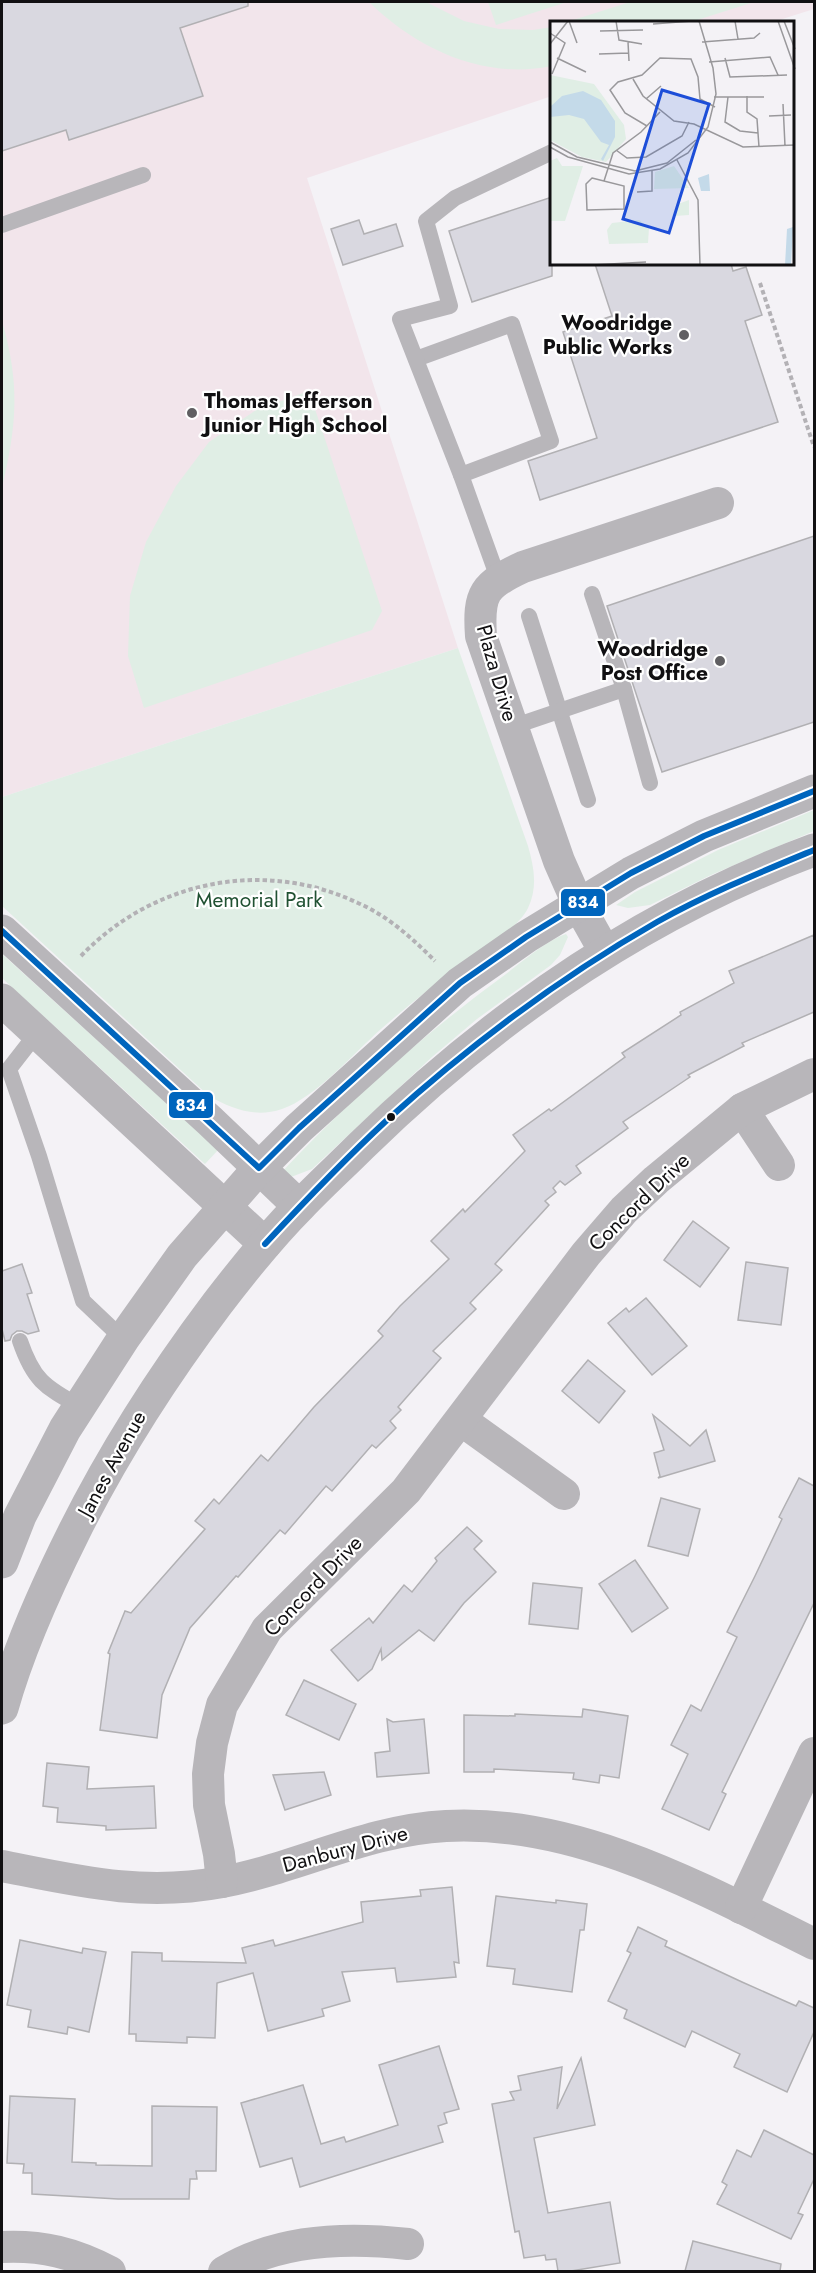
<svg xmlns="http://www.w3.org/2000/svg" width="816" height="2273" font-family="Jost,sans-serif">
<style>
.education{fill:#f2e5eb}
.green{fill:#e0eee5}
.building{fill:#d9d8e0;stroke:#b1b0b3;stroke-width:1.5}
.lines{fill:none;stroke-linecap:round;stroke-linejoin:round}
.path{stroke:#b3b1b5;stroke-width:4;stroke-dasharray:4.5 3;stroke-linecap:butt}
.service{stroke:#b8b6ba;stroke-width:16}
.minor{stroke:#b8b6ba;stroke-width:32}
.tertiary{stroke:#b8b6ba;stroke-width:33}
.bus-1-casing{stroke:#fff;stroke-width:10}
.bus-1{stroke:#0065bd;stroke-width:6}
.poi-dot{fill:#605f62;stroke:#fff;stroke-width:2}
.bus-dot{fill:#111012;stroke:#fff;stroke-width:2}
.labels{text-anchor:middle;dominant-baseline:central;stroke-width:4.5;stroke-linejoin:round;paint-order:stroke}
.poi-label{font-size:21px;font-weight:bold;fill:#111012;stroke:#fff;text-anchor:end}
.street-label{font-size:21px;fill:#111012;stroke:#fff}
.park-label{font-size:21px;fill:#205132;stroke:#fff}
.inset-road{fill:none;stroke:#99989b;stroke-width:1.5}
.view{fill:#1d4ed8;fill-opacity:0.15;stroke:#1d4ed8;stroke-width:3}
.inset-edge{fill:none;stroke:#111012;stroke-width:3}
.line-badge{stroke:#fff;stroke-width:2}
.badge-label{font-size:16px;text-anchor:middle;font-weight:bold;fill:#fff}
</style>
<rect width="100%" height="100%" fill="#f4f2f6"/>
<path class="education" d="M2,2H814V9L773,22H552V96L307,178L458,648L2,797Z"/>
<g class="green">
<path d="M369,2H426L464,21L499,29L533,30L552,27V66C483,80 417,49 369,2Z"/>
<path d="M488,2H567L496,25Z"/>
<path d="M630,2H754L691,22H567Z"/>
<path d="M2,321C20,384 17,424 2,487Z"/>
<path d="M309,391L382,611L372,630L144,708L128,656L130,596L146,542L176,486L209,442L256,410Z"/>
<path d="M458,648L528,846C534,867 538,887 528,908C519,928 477,954 459,967C432,987 406,1007 381,1029C354,1053 315,1098 282,1109C255,1118 232,1109 209,1096L2,906V797Z"/>
<path d="M814,810V831L711,875L650,905L628,908L616,905L635,892L718,850Z"/>
<path d="M566,934L568,937L560,955L551,965L477,1019L432,1057L312,1169L291,1177H277C345,1104 425,1033 506,974C522,962 547,940 566,934Z"/>
<path d="M2,954L218,1150L205,1164L2,978Z"/>
</g>
<g class="building">
<path d="M2,2H248V6L180,28L203,96L69,140L66,130L2,151Z"/>
<path d="M552,197V276L472,302L449,231Z"/>
<path d="M359,220L364,234L396,224L403,246L343,265L331,229Z"/>
<path d="M595,264H731L733,271L746,267L762,315L745,321L778,422L540,500L528,461L597,438L563,332L612,316Z"/>
<path d="M814,536V722L662,772L607,606Z"/>
<path d="M814,935V1012L742,1043L744,1046L688,1075L690,1077L623,1122L628,1128L576,1166L581,1173L565,1185L560,1181L553,1188L556,1192L545,1201L549,1205L495,1264L502,1270L470,1303L476,1309L433,1351L441,1358L398,1407L401,1410L390,1421L396,1428L376,1448L372,1445L332,1491L326,1486L285,1534L280,1530L238,1577L236,1576L190,1628L162,1695L157,1738L100,1730L110,1654L108,1653L125,1611L131,1613L205,1529L195,1521L214,1499L219,1504L261,1455L268,1461L314,1407L383,1336L378,1331L400,1306L449,1259L431,1241L463,1209L465,1212L525,1151L513,1135L549,1109L551,1111L625,1057L622,1053L681,1015L680,1012L734,983L729,971Z"/>
<path d="M693,1221L729,1248L700,1287L664,1260Z"/>
<path d="M746,1262L788,1268L781,1325L738,1320Z"/>
<path d="M22,1264L32,1293L27,1294L39,1331L28,1334L22,1331H17L12,1335L10,1340L5,1341L2,1329V1271Z"/>
<path d="M646,1298L687,1346L652,1375L608,1323L626,1308L629,1312Z"/>
<path d="M588,1360L625,1391L599,1423L562,1391Z"/>
<path d="M653,1415L690,1446L706,1430L715,1461L658,1478L660,1476L654,1453L664,1450Z"/>
<path d="M799,1478L814,1486V1603L722,1792L726,1794L709,1830L662,1809L688,1754L671,1745L691,1705L701,1711L737,1637L727,1632L755,1576L782,1519L779,1517Z"/>
<path d="M661,1498L700,1509L688,1556L648,1546Z"/>
<path d="M467,1527L482,1541L474,1549L496,1572L464,1603L434,1641L419,1630L382,1660L381,1649L372,1669L358,1681L331,1650L369,1618L373,1623L404,1585L412,1592L437,1561L435,1558Z"/>
<path d="M635,1560L668,1608L632,1632L599,1584Z"/>
<path d="M533,1583L582,1588L578,1629L529,1624Z"/>
<path d="M304,1680L356,1704L339,1740L286,1715Z"/>
<path d="M583,1709L628,1716L619,1778L600,1775L599,1783L573,1779L574,1773L494,1769V1772H464V1715L515,1716V1714L582,1717Z"/>
<path d="M387,1719L393,1722L424,1719L429,1773L377,1777L375,1753L390,1751Z"/>
<path d="M47,1763L89,1767L87,1789L154,1786L156,1828L106,1830V1826L57,1822L58,1808L43,1806Z"/>
<path d="M324,1772L331,1795L285,1810L273,1775Z"/>
<path d="M452,1887L459,1963L454,1962L456,1977L397,1982L395,1968L342,1972L350,2001L322,2009L324,2016L268,2031L253,1973L217,1983L215,2038L187,2037V2043L136,2041V2034H129L132,1952L162,1953V1961L246,1963L242,1948L273,1940L275,1946L363,1922L361,1902L421,1896L420,1890Z"/>
<path d="M496,1896L556,1903V1900L587,1904L584,1930H580L572,1992L513,1984L515,1969L487,1966Z"/>
<path d="M638,1927L667,1941L665,1946L742,1982L796,2006L799,2001L814,2008V2032L787,2092L734,2067L740,2054L692,2031L685,2047L624,2018L627,2010L608,2001L631,1953L627,1951Z"/>
<path d="M20,1940L82,1953L83,1948L106,1952L89,2032L68,2027L67,2034L28,2027L31,2010L7,2005Z"/>
<path d="M439,2046L459,2109L444,2113L447,2123L438,2126L443,2142L300,2187L292,2158L260,2167L241,2103L303,2085L321,2144L344,2137L346,2142L398,2125L379,2065Z"/>
<path d="M581,2058L595,2125L534,2138L548,2213L610,2202L620,2263L571,2271H558L556,2259L546,2260L545,2255L524,2258L519,2231L515,2232L492,2104L514,2100L510,2092L521,2090L518,2076L562,2067L557,2109Z"/>
<path d="M10,2096L75,2099L72,2162L96,2163V2165L152,2166V2106L217,2107L216,2171H196L197,2179H190L189,2199H118L32,2194V2173H23L24,2164L7,2163Z"/>
<path d="M764,2130L814,2155V2179L798,2213L803,2215L791,2239L717,2204L727,2185L722,2182L737,2150L751,2157Z"/>
<path d="M693,2241L781,2264L780,2271H685Z"/>
</g>
<g class="lines">
<g class="path">
<path d="M760,283L814,447"/>
<path d="M81,956C153,881 263,858 358,903C388,916 412,938 435,961"/>
</g>
<g class="service">
<path d="M2,225L143,175"/>
<path d="M416,359L512,324L551,441L461,475"/>
<path d="M498,578L461,475L400,319L450,306L426,221L455,198L552,152"/>
<path d="M592,594L624,689"/>
<path d="M529,616L588,800"/>
<path d="M512,727L624,689L650,783"/>
<path d="M37,1033L9,1069L39,1156L83,1301L123,1339"/>
<path d="M20,1341C33,1379 44,1387 79,1406"/>
</g>
<g class="minor">
<path d="M605,952L578,904L559,861L481,636C478,593 484,585 523,567L718,503"/>
<path d="M742,1109L779,1165"/>
<path d="M461,1420L564,1494"/>
<path d="M2,1866C78,1881 143,1897 222,1882C298,1868 367,1830 446,1826C577,1819 701,1888 814,1944"/>
<path d="M222,1882L219,1854L209,1805L208,1774L212,1743L222,1705L267,1629L406,1491L586,1254L624,1210L656,1180L742,1109L814,1074"/>
<path d="M741,1908L814,1753"/>
<path d="M2,2247C42,2245 74,2253 110,2272"/>
<path d="M224,2272C278,2239 348,2237 408,2244"/>
</g>
<g class="tertiary">
<path d="M2,931L210,1121L299,1206"/>
<path d="M2,1000L265,1244"/>
<path d="M2,1562L20,1516L65,1429L123,1339L182,1256L259,1168L299,1128L460,983L526,937L631,873L704,836L814,791"/>
<path d="M2,1708C19,1647 46,1588 74,1532C115,1450 162,1377 217,1304C243,1270 270,1236 300,1206C320,1185 341,1166 361,1146C493,1017 641,914 814,850"/>
</g>
<defs>
<g id="bus-1">
<path d="M2,931L259,1168L299,1128L460,983L526,937L631,873L704,836L814,791"/>
<path d="M265,1244C304,1202 344,1160 386,1121C470,1045 559,978 657,922C707,894 761,872 814,850"/>
</g>
</defs>
<use href="#bus-1" class="bus-1-casing"/>
<use href="#bus-1" class="bus-1"/>
</g>
<g class="poi-dot">
<circle cx="684" cy="335" r="6"/>
<circle cx="192" cy="413" r="6"/>
<circle cx="720" cy="661" r="6"/>
</g>
<circle class="bus-dot" cx="391" cy="1117" r="5"/>
<g class="labels">
<g class="poi-label">
<text x="672" y="323">Woodridge<tspan x="672" dy="24">Public Works</tspan></text>
<text x="204" y="401" text-anchor="start">Thomas Jefferson<tspan x="204" dy="24">Junior High School</tspan></text>
<text x="708" y="649">Woodridge<tspan x="708" dy="24">Post Office</tspan></text>
</g>
<g class="street-label">
<text transform="translate(497 673) rotate(74)">Plaza Drive</text>
<text transform="translate(639 1202) rotate(-44)">Concord Drive</text>
<text transform="translate(112 1464) rotate(-61)">Janes Avenue</text>
<text transform="translate(313 1586) rotate(-46)">Concord Drive</text>
<text transform="translate(345 1849) rotate(-15)">Danbury Drive</text>
</g>
<g class="park-label">
<text x="259" y="900">Memorial Park</text>
</g>
</g>
<g transform="translate(550 21)">
<rect width="244" height="244" fill="#f4f2f6"/>
<path d="M0,54L44,63L74,104L76,118L56,141L32,136L0,119ZM7,137L12,145H33L15,200H0V140ZM124,145L139,167L104,168L105,151ZM139,179V194L125,195L128,183ZM89,199L99,207L98,222L59,223L57,209L62,202Z" fill="#e0eee5"/>
<path d="M33,70L51,79L65,100V116L53,140L51,138L59,124L51,121L34,98L19,94L0,96V86L12,75ZM159,153L160,170H151L148,157ZM243,206L241,244H235L237,208Z" fill="#c4dae9"/>
<path class="inset-road" d="M19,0L27,22M66,0L69,19L92,23M185,0L188,18M228,0L245,48M234,0L245,28M103,3L142,0M50,10L93,9M0,12L15,22L2,53M78,21L79,40M152,21L204,17L210,12M0,23L18,0M49,33L79,32M7,37L36,51M175,37L180,56L237,54M159,41L220,36L228,54M83,58L93,75L124,100L144,103L193,126L245,124M197,75V91L207,98L209,126M164,76H214M178,76L175,101L190,110L208,112M96,78L111,65M233,83L235,125M219,95L241,94M97,105L75,92L60,69L68,61L92,54L110,37L141,38L148,56L150,78L165,86M0,121L27,136L85,150L117,142L146,119M0,126L18,136L79,153L110,148L138,132L158,106L166,73L163,47L149,0M66,129L77,137L96,136L132,115L139,101M127,139L148,179L150,244M42,157L74,165V188L37,189L36,163ZM54,160L63,132L91,111L110,91M87,171L102,170V149M42,244L96,241"/>
<path class="view" d="M112,69L159,83L119,212L73,198Z"/>
<rect width="244" height="244" class="inset-edge"/>
</g>
<g class="line-badge">
<rect x="560" y="888" width="46" height="29" rx="6" fill="#0065bd"/>
<rect x="168" y="1091" width="46" height="28" rx="6" fill="#0065bd"/>
</g>
<g class="badge-label">
<text x="583" y="908">834</text>
<text x="191" y="1111">834</text>
</g>
<rect width="816" height="2273" fill="none" stroke="#111012" stroke-width="6"/>
</svg>
